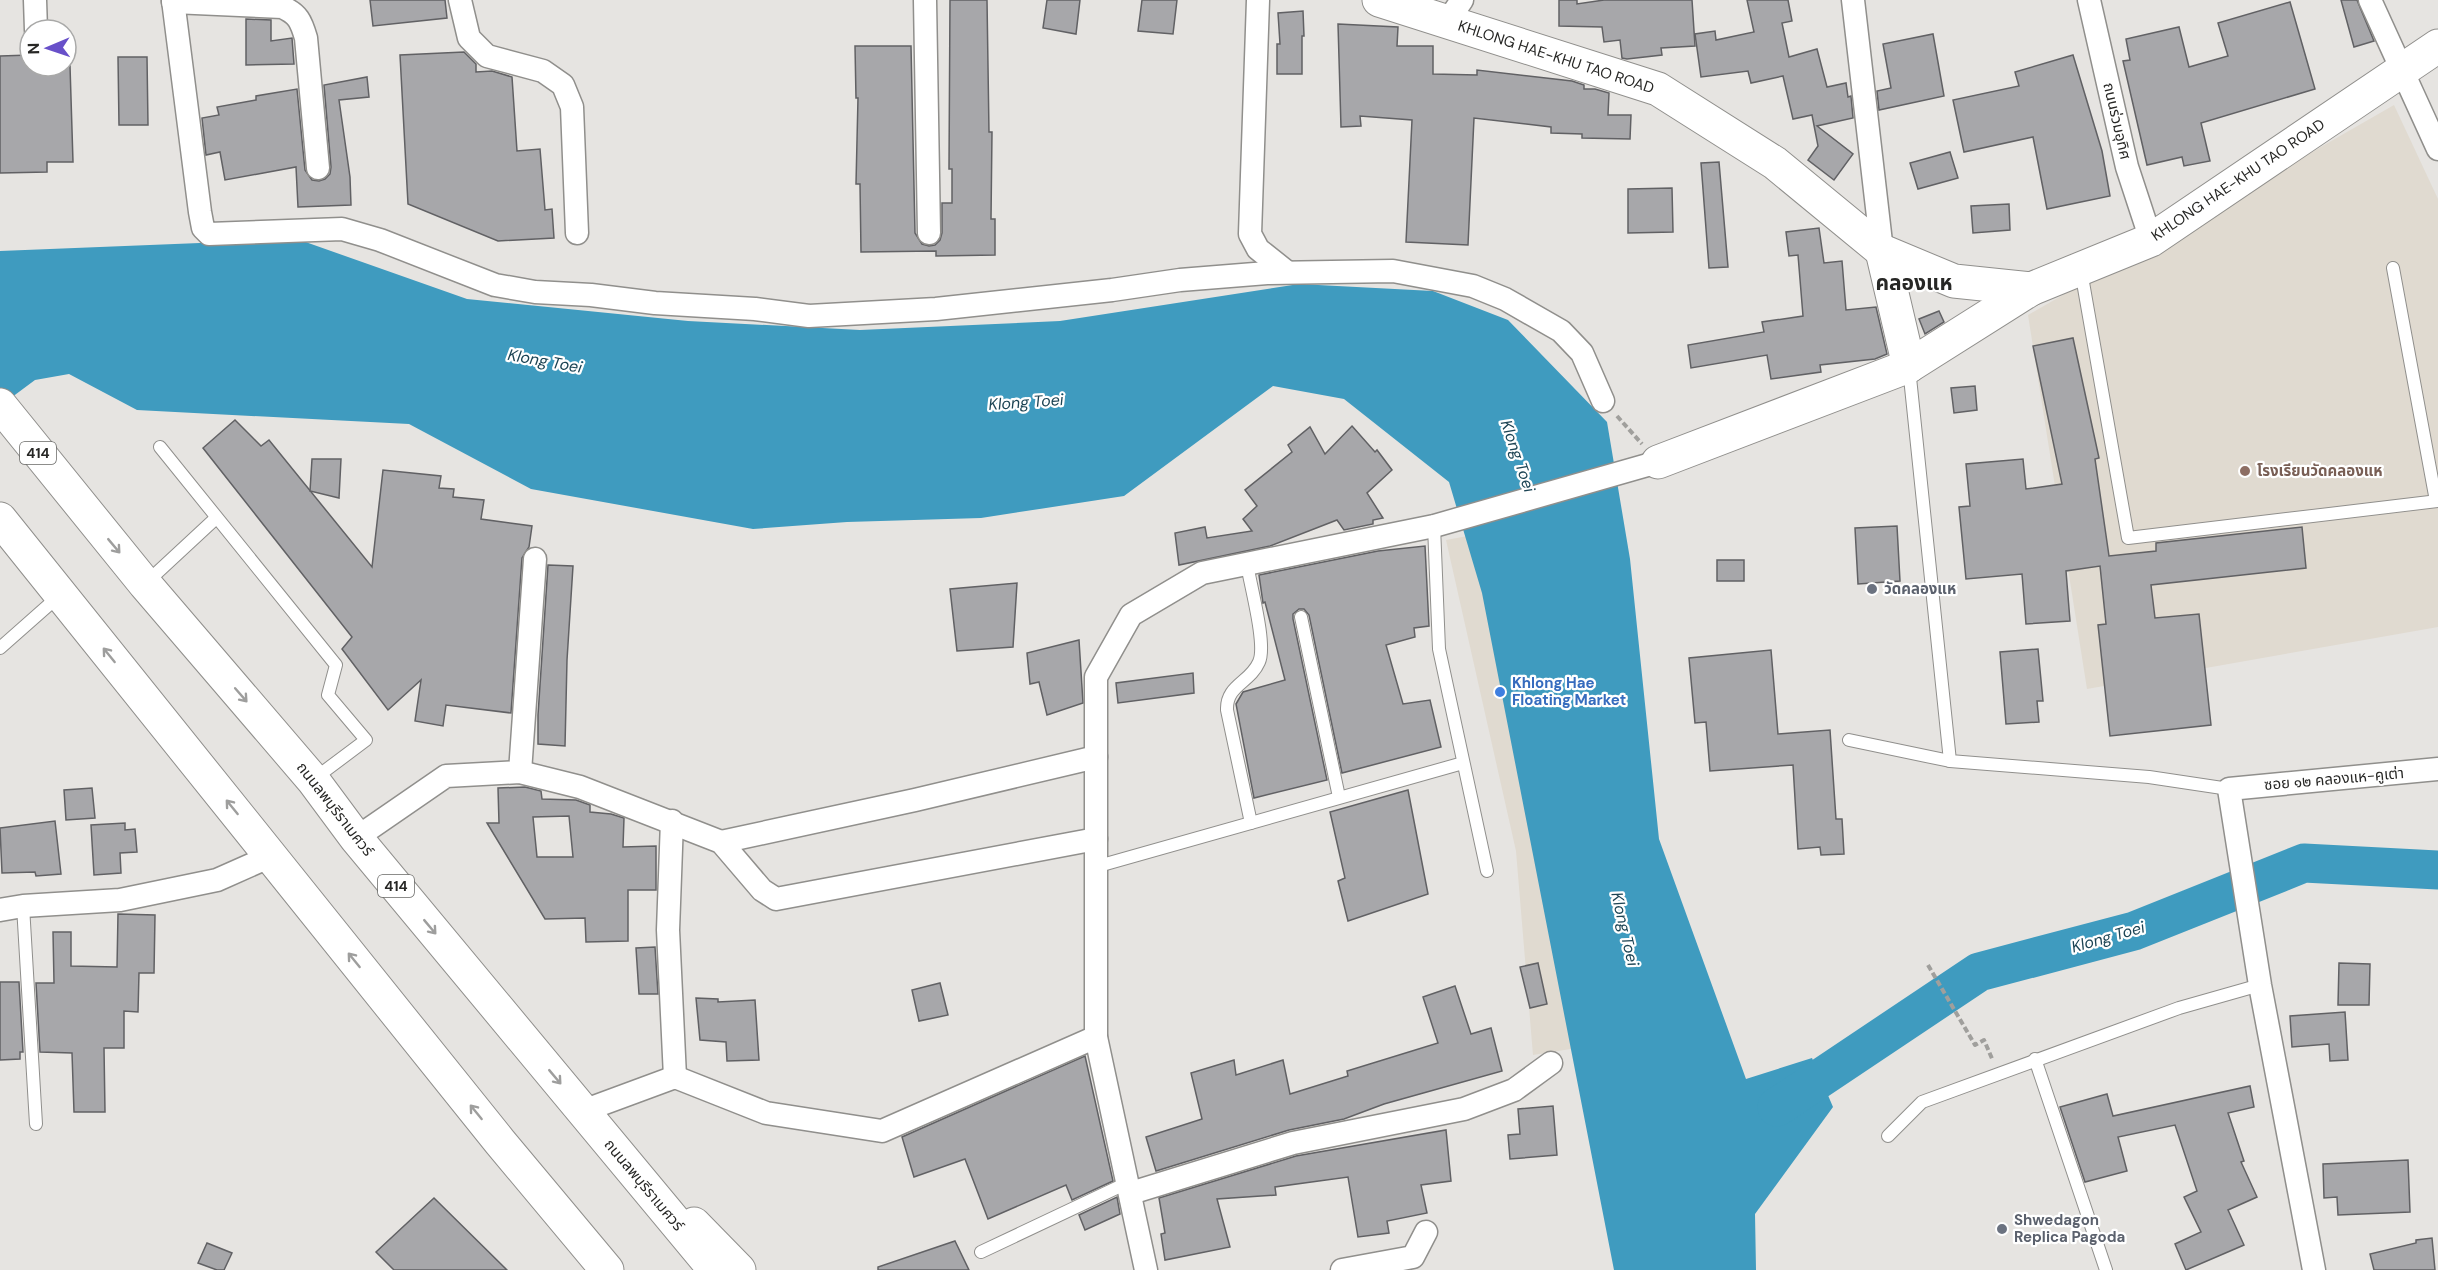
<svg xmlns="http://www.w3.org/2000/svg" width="2438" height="1270" font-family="'DM Sans','Noto Sans Thai',sans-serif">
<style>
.built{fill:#e0dad0}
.water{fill:#3f9bbf}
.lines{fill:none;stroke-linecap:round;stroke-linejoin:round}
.river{stroke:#3f9bbf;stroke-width:39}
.building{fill:#a7a7aa;stroke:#616164;stroke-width:1.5;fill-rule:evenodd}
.lane-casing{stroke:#908f8c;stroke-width:14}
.street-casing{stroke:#908f8c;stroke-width:25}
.secondary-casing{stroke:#908f8c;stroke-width:35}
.primary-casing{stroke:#908f8c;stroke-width:35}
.path{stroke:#a09f9c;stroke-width:4;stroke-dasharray:6 3;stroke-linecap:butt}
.lane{stroke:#fff;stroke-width:12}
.street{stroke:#fff;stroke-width:22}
.secondary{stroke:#fff;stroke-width:33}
.primary{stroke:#fff;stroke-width:33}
.oneway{stroke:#9e9e9d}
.education-dot{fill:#8d6e63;stroke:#fff;stroke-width:2}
.worship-dot{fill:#6b7280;stroke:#fff;stroke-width:2}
.shop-dot{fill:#3f7fe0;stroke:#fff;stroke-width:2}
.labels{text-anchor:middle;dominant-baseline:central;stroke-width:4.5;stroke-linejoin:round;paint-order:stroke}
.shield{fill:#fff;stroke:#686866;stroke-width:1.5}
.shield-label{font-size:14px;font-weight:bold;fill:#272725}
.street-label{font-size:15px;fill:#272725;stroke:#fff}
.education-label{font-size:15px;font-weight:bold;fill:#785e54;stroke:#fff;text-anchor:start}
.worship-label{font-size:15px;font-weight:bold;fill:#5b616d;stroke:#fff;text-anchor:start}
.shop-label{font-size:15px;font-weight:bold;fill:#366cbe;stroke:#fff;text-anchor:start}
.water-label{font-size:16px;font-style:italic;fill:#1c4454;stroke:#fff}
.district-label{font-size:21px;font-weight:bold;fill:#272725;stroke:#fff}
</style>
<rect width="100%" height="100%" fill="#e6e4e1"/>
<g class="built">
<path d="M2394,105L2438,199V627L2087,689L2028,315Z"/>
<path d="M1484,533L1583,1047L1533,1055L1516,851L1446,540Z"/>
</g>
<path class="water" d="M297,239L467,299L688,321L860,330L1060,321L1299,284L1433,291L1508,320L1607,422L1630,559L1659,839L1746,1079L1812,1058L1833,1107L1755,1214L1756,1270H1614L1482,593L1449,482L1344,399L1273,386L1124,496L981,518L847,522L753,529L531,489L409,424L137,410L69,374L35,380L0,406V251Z"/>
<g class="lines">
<path class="river" d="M1777,1107L1979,972L2134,931L2304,863L2438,870"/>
</g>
<g class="building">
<path d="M370,0H445L447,18L373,26Z"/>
<path d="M950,0H987L989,132H992L991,219H995V255L936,256V251L861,252L860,184H856L858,98H856L855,46H911L915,233L922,244L929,246L935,245L940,240L942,233V203H952V169H949Z"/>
<path d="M1047,0H1080L1076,34L1043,28Z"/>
<path d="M1142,0H1177L1173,34L1138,31Z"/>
<path d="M1559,0H1577V4L1604,0H1692L1695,46L1661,48L1662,55L1627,59L1622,58L1620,40L1604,42L1602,27L1559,26Z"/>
<path d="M1747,0H1788L1792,21L1782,23L1789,57L1817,49L1827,87L1846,83L1848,97L1851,96L1853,118L1817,126L1853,154L1834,180L1808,160L1818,146L1812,115L1793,119L1783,76L1751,83L1748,71L1701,77L1695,34L1715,31L1716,40L1754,32Z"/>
<path d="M2341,0H2357L2374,41L2354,47Z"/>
<path d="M2290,2L2315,89L2201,123L2210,161L2184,166L2182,157L2147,165L2123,61L2130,60L2126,39L2179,27L2189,67L2228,56L2218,23Z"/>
<path d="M1303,11L1304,36H1302V74H1277V44H1280L1278,13Z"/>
<path d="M246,19L271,20V41L292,38L294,64L246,65Z"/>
<path d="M1338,24L1398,27L1397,46H1433V74L1477,75V70L1572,81L1584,85V89H1595L1609,93L1608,115H1631L1630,139L1582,138V134L1551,133V127L1474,118L1468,245L1406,242L1412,120L1360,116L1361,126L1341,127Z"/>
<path d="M1933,34L1944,96L1879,110L1877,91L1891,88L1883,44Z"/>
<path d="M464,52L476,64V72L492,71L512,77L517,151L540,149L545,210L552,209L554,238L498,241L408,204L400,55Z"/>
<path d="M30,55V66H70L73,162H47V172L0,173V56Z"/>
<path d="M2073,55L2102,151L2110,196L2047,209L2033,137L1964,152L1953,100L2019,86L2015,72Z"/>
<path d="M118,57H147L148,125H119Z"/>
<path d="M367,77L369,97L339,100L350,177L351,205L298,207L296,167L225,180L220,152L206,155L202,118L219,115L217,107L256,100V96L297,89L305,170L312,180L319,181L325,179L330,174L331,167L324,85Z"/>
<path d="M1950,152L1958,178L1918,189L1910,163Z"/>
<path d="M1719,162L1728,267L1709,268L1701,163Z"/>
<path d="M1672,188L1673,232L1628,233V189Z"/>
<path d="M2009,204L2010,230L1973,233L1971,206Z"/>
<path d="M1819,228L1824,263L1842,261L1846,310L1876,307L1887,354L1875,359L1820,365L1821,372L1771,379L1767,355L1691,368L1688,345L1764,332L1762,322L1803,316L1798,255L1789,256L1786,232Z"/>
<path d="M1939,311L1944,322L1925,334L1919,319Z"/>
<path d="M2073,338L2099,458L2095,459L2109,556L2156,551V543L2302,527L2306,568L2151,585L2155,618L2199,614L2211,725L2110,736L2098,625L2106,624L2100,566L2066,571L2070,621L2026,624L2022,574L1966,579L1959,507L1970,506L1966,464L2023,459L2026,489L2062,484L2033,346Z"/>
<path d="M1975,386L1977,410L1954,413L1951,388Z"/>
<path d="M235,420L261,446L269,440L372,567L383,470L441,476L439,488L454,489L453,497L484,500L481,519L532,526L529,547L522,558L511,713L446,705L443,726L415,721L421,680L388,710L342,649L352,637L203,448Z"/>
<path d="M1352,426L1375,452L1377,450L1392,470L1367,493L1383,518L1373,520V524L1344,530L1337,520L1270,546L1179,565L1175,533L1205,527L1207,538L1252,531L1243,519L1257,506L1245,490L1292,452L1288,445L1310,427L1325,454Z"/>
<path d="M312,459H341L339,498L310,491Z"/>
<path d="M1897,526L1900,581L1858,584L1855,528Z"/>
<path d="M1425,546L1429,626L1414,628L1415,637L1386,645L1403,704L1430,700L1441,747L1342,773L1309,615L1304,609H1299L1293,614V619L1327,780L1254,798L1236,704L1243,692L1285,680L1265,602L1263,603L1259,575L1378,551Z"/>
<rect x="1717" y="560" width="27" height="21"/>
<path d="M548,565L573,566L567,660L565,746L538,744V715Z"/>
<path d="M1017,583L1013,647L957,651L950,589Z"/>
<path d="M1079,640L1083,703L1047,715L1039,682L1030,684L1027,653Z"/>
<path d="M2038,649L2043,701H2037L2039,722L2006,724L2000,652Z"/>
<path d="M1771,650L1778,734L1830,730L1836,819H1842L1844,854L1821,855L1820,847L1798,849L1793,765L1710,771L1706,722L1695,723L1689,658Z"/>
<path d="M1193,673L1194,693L1118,703L1116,683Z"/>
<path d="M525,787L541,791L542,799L576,800L590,805V812L611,814L624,818L623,847L656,846V890H628V941L586,942L585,918L545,919L487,823H499L498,788ZM569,816L573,857H537L533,817Z"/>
<path d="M92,788L95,818L66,820L64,790Z"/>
<path d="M1408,790L1428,894L1348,921L1338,881L1345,878L1330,812Z"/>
<path d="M55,821L61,874L36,876L35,872L2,873L0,828Z"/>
<path d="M125,823V830L135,829L137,852L120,853L121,873L94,875L91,825Z"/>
<path d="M118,914L155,915L154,973H139L138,1012L124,1011V1048H104L105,1112H74L72,1053L40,1052L36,983H54L53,932H71V966L117,967Z"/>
<path d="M655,947L658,994H639L636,948Z"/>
<path d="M1538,963L1547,1004L1530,1008L1520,967Z"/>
<path d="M2339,963L2370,964L2369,1005H2338Z"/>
<path d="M0,982H19L23,1052H20V1059L0,1060Z"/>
<path d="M940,983L948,1015L919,1021L912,990Z"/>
<path d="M1455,986L1471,1034L1491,1028L1502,1071L1384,1104L1344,1119L1289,1130L1156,1171L1146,1137L1202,1119L1191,1073L1234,1060L1236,1075L1283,1060L1290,1094L1348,1076L1347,1071L1438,1043L1423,997Z"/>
<path d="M696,998L718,999V1002L755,1000L759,1060L727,1061L726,1042L700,1040Z"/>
<path d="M2345,1012L2348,1060L2330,1061L2329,1044L2292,1047L2290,1016Z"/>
<path d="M1085,1056L1113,1181L1072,1200L1066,1185L988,1219L965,1159L914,1177L902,1137Z"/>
<path d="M2250,1086L2254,1107L2228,1113L2244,1161L2241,1162L2257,1197L2228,1210L2244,1245L2186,1270L2175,1244L2201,1232L2184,1197L2197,1191L2175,1125L2118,1137L2127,1171L2085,1182L2060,1107L2107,1094L2113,1116Z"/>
<path d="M1553,1106L1557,1155L1510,1159L1508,1135L1520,1134L1518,1109Z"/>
<path d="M1446,1130L1451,1181L1421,1185L1427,1213L1387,1221L1389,1233L1358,1237L1348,1177L1275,1187L1276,1195L1217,1199L1230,1247L1165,1260L1161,1234L1165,1233L1159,1198L1296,1156Z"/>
<path d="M2408,1160L2410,1212L2338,1215L2337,1197L2324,1198L2323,1164Z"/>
<path d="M1117,1197L1120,1214L1085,1230L1079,1215Z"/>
<path d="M434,1198L507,1270H394L376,1252Z"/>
<path d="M2432,1238L2435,1270H2374L2370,1254L2416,1243V1240Z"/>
<path d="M955,1241L969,1270H878V1267Z"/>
<path d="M207,1243L232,1253L224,1270H217L198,1263Z"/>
</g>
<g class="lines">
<defs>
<g id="lane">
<path d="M2393,268L2436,501"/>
<path d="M2081,271L2128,538L2438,501"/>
<path d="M1909,368L1950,761L2149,777L2229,789"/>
<path d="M160,447L336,665L328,695L366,740L314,779"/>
<path d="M1434,526L1439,649L1487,871"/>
<path d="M1247,564C1250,584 1267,645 1259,662C1250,683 1226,685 1227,710L1251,823"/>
<path d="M147,582L216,518"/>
<path d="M1301,617L1339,797"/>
<path d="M0,648L60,595"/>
<path d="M1849,740L1950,761"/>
<path d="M1095,867L1463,763"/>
<path d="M23,906L36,1124"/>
<path d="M2035,1059L2106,1270"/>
<path d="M1888,1136L1922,1102L2179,1008L2260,985"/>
<path d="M981,1252L1127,1183"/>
</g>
<g id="street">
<path d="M35,0L36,30"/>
<path d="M173,0L200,212L203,228L209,234L342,229L380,240L495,285L535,292L591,295L655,303L755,309L809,316L936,309L1112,290L1180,280L1267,273L1393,271L1473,286L1505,299L1561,331L1582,353L1603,401"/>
<path d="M460,0L469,38L487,56L543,71L563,85L572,107L577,233"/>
<path d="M925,0L929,233"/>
<path d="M1258,0L1250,234L1258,249L1287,272"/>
<path d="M1853,0L1882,251"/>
<path d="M2089,0L2127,167L2151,240"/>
<path d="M2370,0L2438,149"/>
<path d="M173,2L282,7C298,14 301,21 306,38L318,168"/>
<path d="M1447,22L1462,0"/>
<path d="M520,772L535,559"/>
<path d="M672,821L668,930L675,1077"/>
<path d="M356,838L446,776L520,772L580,787L721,842L762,890L776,899L1096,839"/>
<path d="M721,842L915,800L1096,757"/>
<path d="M0,910L23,906L120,900L217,880L271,856"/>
<path d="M583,1111L675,1077L766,1113L882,1131L1096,1037"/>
<path d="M1131,1193L1293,1143L1464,1109L1514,1090L1551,1063"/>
<path d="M1146,1270L1096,1037V677L1131,615L1202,573L1434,526L1658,462"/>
<path d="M1342,1270L1413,1257L1426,1232"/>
<path d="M2314,1270L2260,985L2229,789L2438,769"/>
</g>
<g id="secondary">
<path d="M1379,0L1658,89L1775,163L1882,251L1954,281L2031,289L2151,240L2438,46"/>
<path d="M1882,251L1909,366"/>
<path d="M1658,462L1909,366L2031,289"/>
<path d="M694,1224L739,1270"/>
</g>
<g id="primary">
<path d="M0,405L145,584L313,780L356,838L715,1270"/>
<path d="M0,519L500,1142L607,1270"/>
</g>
</defs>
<use href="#lane" class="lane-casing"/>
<use href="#street" class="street-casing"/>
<use href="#secondary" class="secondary-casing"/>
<use href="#primary" class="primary-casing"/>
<g class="path">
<path d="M1617,416L1642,444"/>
<path d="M1928,965L1975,1045L1984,1040L1993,1061"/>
</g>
<use href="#lane" class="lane"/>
<use href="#street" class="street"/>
<use href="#secondary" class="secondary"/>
<use href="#primary" class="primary"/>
</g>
<defs><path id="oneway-shaft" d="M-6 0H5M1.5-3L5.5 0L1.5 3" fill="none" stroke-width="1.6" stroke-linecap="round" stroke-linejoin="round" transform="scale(1.5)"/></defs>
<g class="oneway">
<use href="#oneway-shaft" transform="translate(114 546) rotate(50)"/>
<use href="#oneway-shaft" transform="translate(109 655) rotate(-129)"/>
<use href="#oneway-shaft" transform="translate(241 695) rotate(49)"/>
<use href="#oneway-shaft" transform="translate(232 807) rotate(-129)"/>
<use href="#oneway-shaft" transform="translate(430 927) rotate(50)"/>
<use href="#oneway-shaft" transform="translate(354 960) rotate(-129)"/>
<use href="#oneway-shaft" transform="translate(555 1077) rotate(50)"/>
<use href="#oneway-shaft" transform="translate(476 1112) rotate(-129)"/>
</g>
<circle class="education-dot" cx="2245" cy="471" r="6"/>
<g class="worship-dot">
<circle cx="1872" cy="589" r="6"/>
<circle cx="2002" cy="1229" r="6"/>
</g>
<circle class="shop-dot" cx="1500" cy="692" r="6"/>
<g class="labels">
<g class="shield">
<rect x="20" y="442" width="36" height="22" rx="4.5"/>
<rect x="378" y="875" width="36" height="22" rx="4.5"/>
</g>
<g class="shield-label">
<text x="38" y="453">414</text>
<text x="396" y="886">414</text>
</g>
<g class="street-label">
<text transform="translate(1556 57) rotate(18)">KHLONG HAE-KHU TAO ROAD</text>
<text transform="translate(2117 121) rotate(77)">ถนนร่วมอุทิศ</text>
<text transform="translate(2238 180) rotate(-34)">KHLONG HAE-KHU TAO ROAD</text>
<text transform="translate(2334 779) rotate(-5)">ซอย ๑๒ คลองแห-คูเต่า</text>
<text transform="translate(335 809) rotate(52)">ถนนลพบุรีราเมศวร์</text>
<text transform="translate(644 1185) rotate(50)">ถนนลพบุรีราเมศวร์</text>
</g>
<g class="education-label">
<text x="2257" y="471">โรงเรียนวัดคลองแห</text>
</g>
<g class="worship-label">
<text x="1884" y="589">วัดคลองแห</text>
<text x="2014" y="1220">Shwedagon<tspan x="2014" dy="17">Replica Pagoda</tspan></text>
</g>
<g class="shop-label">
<text x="1512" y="683">Khlong Hae<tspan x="1512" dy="17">Floating Market</tspan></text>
</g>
<g class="water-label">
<text transform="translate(545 361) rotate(10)">Klong Toei</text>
<text transform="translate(1026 402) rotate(-4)">Klong Toei</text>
<text transform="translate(1518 456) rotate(71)">Klong Toei</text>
<text transform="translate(1625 929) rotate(77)">Klong Toei</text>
<text transform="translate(2108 937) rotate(-16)">Klong Toei</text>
</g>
<g class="district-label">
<text x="1914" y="283">คลองแห</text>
</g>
</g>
<g transform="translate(48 48) rotate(268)"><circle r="28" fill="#ffffff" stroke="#a9a9a8" stroke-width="1.5"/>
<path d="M0-4.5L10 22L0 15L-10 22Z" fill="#6850c9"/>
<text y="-9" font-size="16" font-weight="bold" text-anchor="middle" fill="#272725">N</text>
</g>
</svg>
